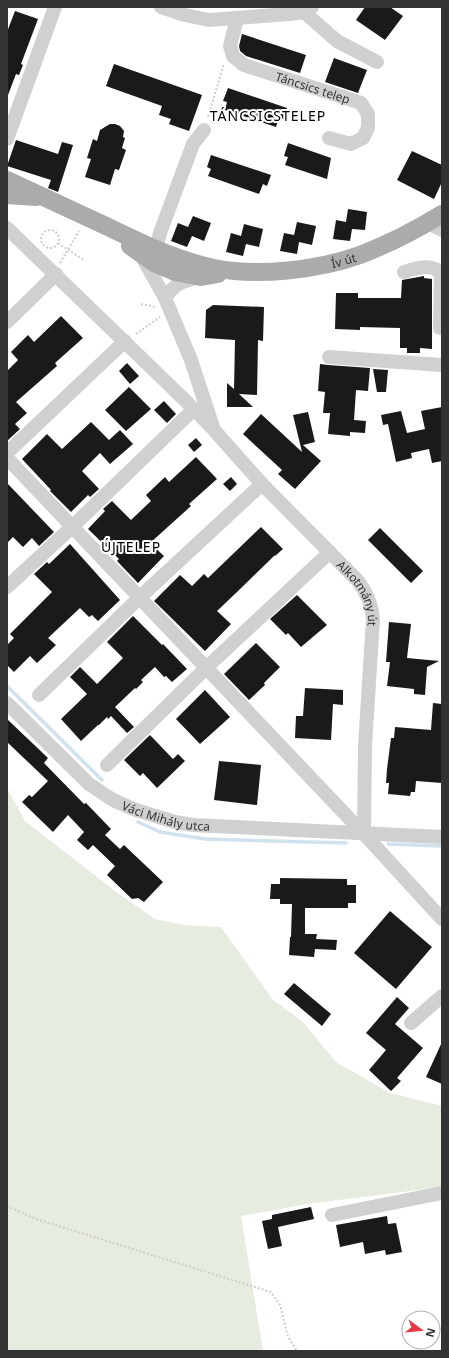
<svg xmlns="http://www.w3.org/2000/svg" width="449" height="1358" font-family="'Noto Sans',sans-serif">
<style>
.green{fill:#e6ecdf}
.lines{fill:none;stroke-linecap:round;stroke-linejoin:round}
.stream{stroke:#cfe2ee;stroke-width:3.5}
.building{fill:#1a1a1a}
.path{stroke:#cdcdcd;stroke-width:2;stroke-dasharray:2 2;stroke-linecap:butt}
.minor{stroke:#d0d0d0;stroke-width:14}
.major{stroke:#ababab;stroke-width:18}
.labels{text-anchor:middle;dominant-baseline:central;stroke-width:4;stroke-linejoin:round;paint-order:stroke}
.street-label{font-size:12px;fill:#333;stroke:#fff}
.quarter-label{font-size:14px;letter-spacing:1px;fill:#000;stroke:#fff}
</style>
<rect width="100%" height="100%" fill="#fff"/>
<path class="green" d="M7,788L25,821L115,891L155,919L184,925L221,927L273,1000L302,1021L336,1062L390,1093L442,1106V1187L307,1204L241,1216L263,1351H7Z"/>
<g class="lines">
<g class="stream">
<path d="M7,686L102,780"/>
<path d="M138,822L160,832L205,839L346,843"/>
<path d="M388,844L442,846"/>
</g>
</g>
<g class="building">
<path d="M365,7H390L403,16L385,40L356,20Z"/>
<path d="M15,11L38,19L21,64L23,65L19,75L16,74L8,95L7,32Z"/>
<path d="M242,34L306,55L300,73L246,56L240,51L239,46Z"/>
<path d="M334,58L367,70L358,93L325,82Z"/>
<path d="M114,64L202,95L189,131L169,124L171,119L159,115L162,106L106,86Z"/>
<path d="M228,88L287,108L284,119L279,118L276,127L225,110L227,102L223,101Z"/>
<path d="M110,124H115L120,126L124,131L123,137L125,138L122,148L126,150L119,170L115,169L110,185L85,177L91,159L87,158L93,139L97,141L100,130Z"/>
<path d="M16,140L58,154L62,142L73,145L58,192L48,188L51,180L7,166Z"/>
<path d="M288,143L331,158L327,179L285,165L288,157L284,156Z"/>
<path d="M412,151L442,165V182L434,199L397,180Z"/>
<path d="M211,155L271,175L267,186L263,184L259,194L208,176L211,169L207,167Z"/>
<path d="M348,209L367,212L365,230L352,229L350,241L333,239L336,220L346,222Z"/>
<path d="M193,216L211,223L204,241L192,236L187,247L171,241L178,223L188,227Z"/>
<path d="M297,222L316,226L312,245L299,242L297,254L280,251L284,233L294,235Z"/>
<path d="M244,224L263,229L259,247L246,244L243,256L226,252L231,233L241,236Z"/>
<path d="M424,276V278L432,279V349L420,348V353H407V348H400V328L360,327V330L335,329L336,293H358V298H401L402,280Z"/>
<path d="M213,305L264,307L263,341L258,340L257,395L239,394L253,407H227V383L234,389L235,340L205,338L206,310Z"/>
<path d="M61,316L83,338L55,363L57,366L16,402L27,413L15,424L20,429L7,441V371L18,360L11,352L28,335L34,342Z"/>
<path d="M127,363L139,376L130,384L119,371Z"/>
<path d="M320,364L328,365L370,368L368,391L356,390L354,420L366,421L365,433L350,432V436L328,434L330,413H323L325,392L318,391Z"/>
<path d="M373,369L388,370L386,392H377Z"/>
<path d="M129,387L151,409L126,431L105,410Z"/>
<path d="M164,401L176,414L167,423L154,410Z"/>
<path d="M442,407V461L432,463L429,449L411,453L412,458L396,462L388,424L383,425L381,415L401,411L407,433L425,429L421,411Z"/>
<path d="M308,412L315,442L303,445L321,461L295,489L278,474L282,470L243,434L261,414L302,452L293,415Z"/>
<path d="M91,422L109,440L120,430L133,444L110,464L100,453L82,471L99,489L90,497L88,495L71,512L50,491L51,490L22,459L47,434L62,449Z"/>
<path d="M196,438L202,445L194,452L188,445Z"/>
<path d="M196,457L217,479L189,504L191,506L150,543L164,556L138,583L117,561L119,559L88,529L105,511L103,509L112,501L131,520L151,501L146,495L165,477L169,482Z"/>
<path d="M231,477L237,484L230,491L223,484Z"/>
<path d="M7,483L54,532L39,546L32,538L23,547L13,537L7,543Z"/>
<path d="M261,527L283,549L275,556V555L237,592L217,611L231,624L205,651L154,601L180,575L192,586L204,574L208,578Z"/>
<path d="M380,528L423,571L411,583L368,540Z"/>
<path d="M70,544L120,600L98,621L92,615L89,617L80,608L48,638L56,645L37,663L30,656L14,672L7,665V645L14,638L10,634L52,592L34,574L47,562L49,564Z"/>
<path d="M297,595L327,625L301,647L288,633L286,635L270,619Z"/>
<path d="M133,616L162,645L163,644L187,669L172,682L166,676L164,677L155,667L141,680L143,682L136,689L135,688L115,707L134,727L127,733L111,716L108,719L107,717L99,725H98L81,741L61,719L87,694L70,677L80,667L97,684L123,658L107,642Z"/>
<path d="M389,622L411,624L407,658L439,661L427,667L425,695L414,694V689L387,686L390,662H386Z"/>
<path d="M256,643L280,667L264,683L265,685L249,700L224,674Z"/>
<path d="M305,688L343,690V705L333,704L331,740L295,738L296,716H303Z"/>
<path d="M205,690L230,717L200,744L176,719Z"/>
<path d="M433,703L442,704V783L416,781L415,792H411L410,796L388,794L389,783H386L387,769L391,738H394L395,727L431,730Z"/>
<path d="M7,719L48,758L44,763L84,804L86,803L111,829L105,835L120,849L124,845L163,882L144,902L138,898L132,899L107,875L115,866L93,845L88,850L77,840L84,832L68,815L53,832L22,802L29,795L32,797L48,781L7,742Z"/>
<path d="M150,735L173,759L178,754L185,761L157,788L143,773L140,776L124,760Z"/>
<path d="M219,761L261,765L257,805L214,800Z"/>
<path d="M280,878L347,879V885H356V903H348V908H305V934H317L316,939L337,940L336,950L315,949L314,957L289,955L290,937H291L292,904H280V899H270L271,884H280Z"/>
<path d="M390,911L432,947L396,989L354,953Z"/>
<path d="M294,983L331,1014L322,1026L284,994Z"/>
<path d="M397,997L409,1008L395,1024L423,1048L397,1078L401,1081L391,1091L369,1070L386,1050L366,1033Z"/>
<path d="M442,1042V1084L426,1077Z"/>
<path d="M311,1207L314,1219L278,1227L282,1246L268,1249L262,1221L272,1219V1215Z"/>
<path d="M387,1216L388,1224L396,1223L402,1252L386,1255L385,1250L365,1254L363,1242L340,1247L336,1225Z"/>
</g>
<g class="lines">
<g class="path">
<path d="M208,117L224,64"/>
<circle cx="50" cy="239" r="9"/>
<path d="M58,243L85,261"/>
<path d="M60,263L79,231"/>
<path d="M141,304L155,307"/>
<path d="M136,334L160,317"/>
<path d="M7,1206L36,1219L271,1292L280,1305L288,1337L297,1351"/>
</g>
<g class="minor">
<path d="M161,7L185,15L209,20L289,14L304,12L312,7"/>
<path d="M304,12L337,41L377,62"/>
<path id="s1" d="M237,18L230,46L233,56L244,65L361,103L368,114V128L363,138L351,144L329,138"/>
<path d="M7,139L55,7"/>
<path d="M428,223L442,230"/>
<path d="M7,228L194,409L211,427"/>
<path d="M156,249L160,233L193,144L204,130"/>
<path id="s2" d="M141,255L165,298L191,360L214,430L262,484L358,581C367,593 372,604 373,619L365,746L364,834L442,919"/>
<path d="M404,272C415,268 434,263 441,274L440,328H442"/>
<path d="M165,298C176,282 182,282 199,277"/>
<path d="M7,322L56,274"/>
<path d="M329,357L442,365"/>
<path d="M7,453L125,341"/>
<path d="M7,458L364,834"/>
<path d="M7,587L72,527L194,409"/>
<path d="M39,695L139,598L262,484"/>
<path id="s3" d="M7,703L89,784L113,800L136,810L175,822L193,825L442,837"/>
<path d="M107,765L206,668L330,552"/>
<path d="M411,1023L442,996"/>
<path d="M332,1215L442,1193"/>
</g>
<g class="major">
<path id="s4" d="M7,180C40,195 73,211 106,226C141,243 176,260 214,268C257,277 318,270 360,255C389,244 416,230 442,214"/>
<path d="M7,195L36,197"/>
<path d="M130,246L154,263L175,272L201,277L218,274"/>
</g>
</g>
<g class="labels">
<g class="street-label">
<text stroke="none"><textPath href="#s1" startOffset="126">Táncsics telep</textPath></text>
<text stroke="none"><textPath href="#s4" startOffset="356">Ív út</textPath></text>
<text stroke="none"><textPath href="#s2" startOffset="410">Alkotmány út</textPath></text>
<text stroke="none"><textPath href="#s3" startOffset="200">Váci Mihály utca</textPath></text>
</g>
<g class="quarter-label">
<text x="268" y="115">TÁNCSICSTELEP</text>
<text x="131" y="546">ÚJTELEP</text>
</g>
</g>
<rect width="449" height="1358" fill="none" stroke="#333333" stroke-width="16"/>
<g transform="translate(421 1330) rotate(106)"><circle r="19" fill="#ffffff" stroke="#adadad"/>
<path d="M0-3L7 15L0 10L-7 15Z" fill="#e63946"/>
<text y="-6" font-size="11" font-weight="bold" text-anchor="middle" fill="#333333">N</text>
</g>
</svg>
